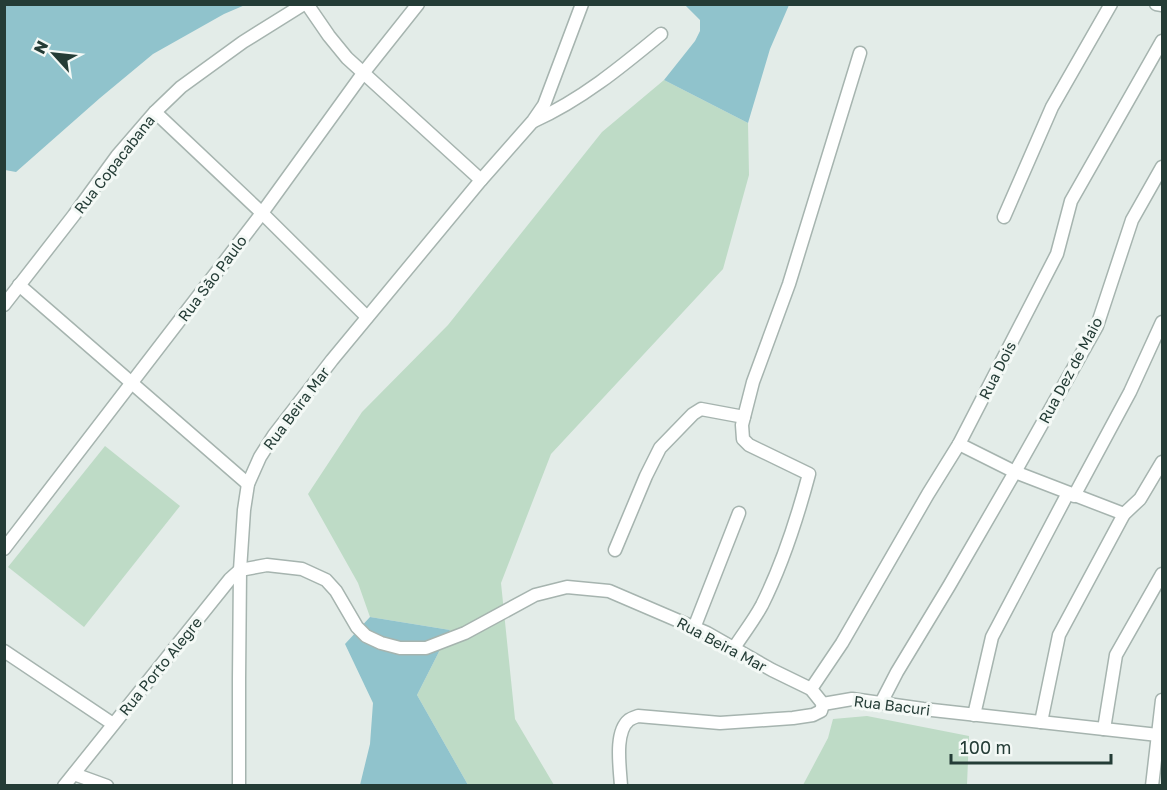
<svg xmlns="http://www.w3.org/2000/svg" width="1167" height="790" font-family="'Golos Text',sans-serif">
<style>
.green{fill:#bedbc6}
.water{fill:#90c3cc}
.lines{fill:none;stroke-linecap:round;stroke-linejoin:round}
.minor-casing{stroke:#a6b4af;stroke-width:15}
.minor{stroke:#fff;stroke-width:12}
.labels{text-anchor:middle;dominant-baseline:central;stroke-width:6;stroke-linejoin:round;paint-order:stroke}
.street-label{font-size:15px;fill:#243c36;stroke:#f4f9f6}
</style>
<rect width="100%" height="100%" fill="#e3ece8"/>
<g class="green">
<path d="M664,80L748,123L749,175L723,269L551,454L501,583L515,719L554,785H468L417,695L450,630L370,617L358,583L308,494L362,412L448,325L602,132Z"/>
<path d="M105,446L180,506L84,627L8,567Z"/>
<path d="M867,716L969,736L967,785H803L828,738L833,719Z"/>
</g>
<g class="water">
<path d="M4,5L5,4L245,5L224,14L153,54L100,98L16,172L5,170Z"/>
<path d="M685,5H789L770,49L748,123L664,80L695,41L700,31V20Z"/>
<path d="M370,617L450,630L417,695L468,785H360L370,744L373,703L345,644Z"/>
</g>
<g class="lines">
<defs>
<g id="minor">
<path d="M307,4L329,36L347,58L481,180"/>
<path d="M1156,4L1162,5"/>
<path d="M155,112L262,213L367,317"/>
<path d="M534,121C581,100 621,67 661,34"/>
<path d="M1004,217L1052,107L1111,4"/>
<path d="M19,285L248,484"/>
<path d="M4,305L74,215L117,156L155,112L181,87L243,42L304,4"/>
<path d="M959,444L1015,472L1124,514"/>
<path d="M1074,496L1130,392L1162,322"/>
<path d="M4,549L262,213L364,72L418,4"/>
<path d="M615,550L646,476L660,448L693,414L701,409L744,417"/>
<path d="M694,628L739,513"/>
<path d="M734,648C743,634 754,620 762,605C783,563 797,519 809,474L749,445L743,439L742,425L753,382L789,284L860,53"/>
<path d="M4,651L113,724"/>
<path d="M811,689L842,643L928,494L959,444L1057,254L1071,201L1162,41"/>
<path d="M881,703L897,672L949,586L1015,472L1097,326L1132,220L1162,167"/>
<path d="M823,704L852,699L923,709L1158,735"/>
<path d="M974,715L992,637L1068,493"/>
<path d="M1041,722L1059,635L1124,514L1140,499L1162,462"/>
<path d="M1104,729L1116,655L1162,574"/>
<path d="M74,774L107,786"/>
<path d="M64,786L230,579L240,570L267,565L302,569L326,580L336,591L357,627L366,636L381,643L400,648H426L465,633L535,595L567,587L609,591L707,633L772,670L811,689L823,704"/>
<path d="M239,786V679L240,570L244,510L248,484L260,457L274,435L332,360L481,180L533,121L544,105L582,4"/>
<path d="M621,786C620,768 614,732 629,720C632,718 635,717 638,716L720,723L793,718L813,715L821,711L823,704"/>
<path d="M1152,786L1162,700"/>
</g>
</defs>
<use href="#minor" class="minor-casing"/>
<use href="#minor" class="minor"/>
</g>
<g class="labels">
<g class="street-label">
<text transform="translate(114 164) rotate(-52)">Rua Copacabana</text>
<text transform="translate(212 278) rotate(-53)">Rua São Paulo</text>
<text transform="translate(997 370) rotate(-63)">Rua Dois</text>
<text transform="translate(1070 370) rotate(-62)">Rua Dez de Maio</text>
<text transform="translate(296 408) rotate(-53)">Rua Beira Mar</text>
<text transform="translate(722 644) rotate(28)">Rua Beira Mar</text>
<text transform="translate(160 666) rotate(-51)">Rua Porto Alegre</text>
<text transform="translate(892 705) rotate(7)">Rua Bacuri</text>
</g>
</g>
<rect width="1167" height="790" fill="none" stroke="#243c36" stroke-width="12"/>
<g transform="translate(54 54) rotate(297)" stroke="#f4f9f6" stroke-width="4.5" paint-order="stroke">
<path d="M0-4.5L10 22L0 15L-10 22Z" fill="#243c36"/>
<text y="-9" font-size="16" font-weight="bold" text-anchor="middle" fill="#243c36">N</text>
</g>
<path d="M951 754v9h160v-9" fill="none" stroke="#243c36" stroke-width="3"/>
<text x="960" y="754" font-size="18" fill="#243c36" stroke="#f4f9f6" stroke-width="4.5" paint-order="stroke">100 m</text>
</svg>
